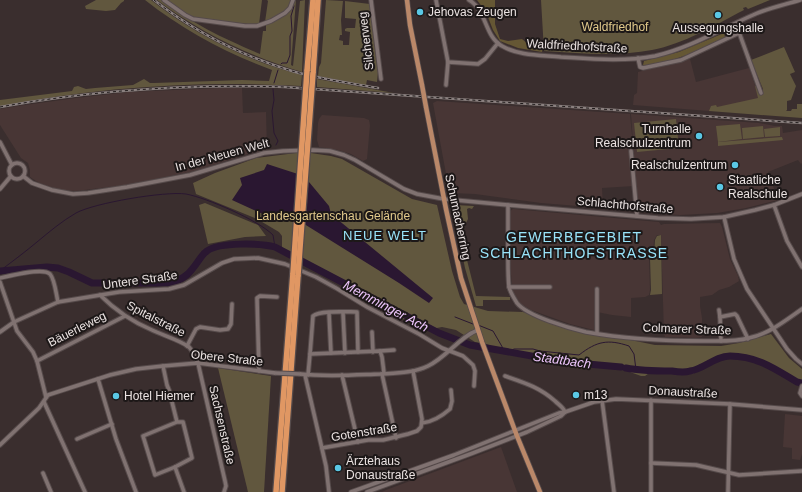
<svg xmlns="http://www.w3.org/2000/svg" width="802" height="492" font-family="Helvetica,sans-serif">
<style>
.built{fill:#483635}
.green{fill:#61573e}
.forest{fill:#655734}
.water{fill:#2a1731}
.lines{fill:none;stroke-linecap:round;stroke-linejoin:round}
.stream{stroke:#2a1731;stroke-width:1}
.river{stroke:#2a1731;stroke-width:7}
.minor-casing{stroke:#564b4b;stroke-width:5.5}
.major-casing{stroke:#564b4b;stroke-width:6}
.highway-casing{stroke:#564b4b;stroke-width:8}
.minor{stroke:#807271;stroke-width:3.5}
.major{stroke:#ba8869;stroke-width:4.5}
.highway{stroke:#e09763;stroke-width:5.5}
.rail-casing{stroke:#8a807f;stroke-width:2.5}
.rail{stroke:#1d1818;stroke-width:1;stroke-dasharray:3;stroke-linecap:butt}
.minor-bridge-casing{stroke:#564b4b;stroke-width:5.5;stroke-linecap:butt}
.major-bridge-casing{stroke:#564b4b;stroke-width:6;stroke-linecap:butt}
.highway-bridge-casing{stroke:#564b4b;stroke-width:8;stroke-linecap:butt}
.minor-bridge{stroke:#807271;stroke-width:3.5}
.major-bridge{stroke:#ba8869;stroke-width:4.5}
.highway-bridge{stroke:#e09763;stroke-width:5.5}
.poi-dot{fill:#5ac8e5;stroke:#1d1818;stroke-width:1.5}
.labels{text-anchor:middle;dominant-baseline:central;stroke-width:4;stroke-linejoin:round;paint-order:stroke}
.poi-label{font-size:12px;fill:#ebe3e2;stroke:#1d1818;text-anchor:start}
.park-label{font-size:12px;fill:#e1c98b;stroke:#1d1818}
.street-label{font-size:12px;fill:#ebe3e2;stroke:#1d1818}
.neighbourhood-label{font-size:13px;letter-spacing:1px;fill:#99e4fa;stroke:#1d1818}
.water-label{font-size:13px;font-style:italic;fill:#eec6fd;stroke:#1d1818}
.quarter-label{font-size:14px;letter-spacing:1px;fill:#99e4fa;stroke:#1d1818}
</style>
<rect width="100%" height="100%" fill="#3a2e2e"/>
<g class="built">
<path d="M690,59L696,82L749,68L760,99L739,107L709,111L633,105L634,95L637,93L638,72Z"/>
<path d="M220,88H242L243,113L266,112L267,150L251,153L195,171L126,185L76,191L59,190L39,183L30,177V170L28,163L21,158L0,125V109L18,106L76,98L128,92Z"/>
<path d="M437,101L630,114L634,156L631,114L759,123L775,126H782L783,133L802,130V163L801,164L798,160L768,172L778,200L746,208L717,213L680,215L637,212L634,186L602,188L603,208L541,203L475,194L452,193L449,190L435,114L433,103Z"/>
<path d="M322,115L364,118L369,120L370,125L367,159L363,161L351,154L338,150L319,147L317,140L318,123L319,119Z"/>
<path d="M513,209L659,222L661,225L664,224L720,223L722,227L730,259L738,276L739,281L729,287L719,290L712,295L700,297V306L702,318V337L696,338L665,337L664,334L661,235H657L654,240L653,257L649,258L650,290L649,295L645,297L631,298V317L612,315L597,312L595,313L594,330L570,324L531,310L521,304L513,292L511,275L510,229V211Z"/>
<path d="M785,414L802,416V454L800,460L792,459V448L783,447Z"/>
<path d="M501,447L517,492H382L386,490Z"/>
</g>
<g class="green">
<path d="M96,0H124V1L121,3L115,10L106,11L86,9L85,6Z"/>
<path d="M145,0H151C196,35 247,61 302,75L301,86C201,80 99,87 0,106V100L72,91L74,87L78,86L86,89L95,88L133,85L144,79L150,83H154L242,80L269,81L272,70C226,53 183,30 145,0Z"/>
<path d="M157,0H162C194,25 223,38 260,54L263,31H266V24L291,9L296,0L291,65L293,66L300,1L305,0L302,72C249,56 201,33 157,0Z"/>
<path d="M166,0H262L259,24H248L194,18L188,15Z"/>
<path d="M267,0H292L286,11L265,22L268,1Z"/>
<path d="M326,0L343,1L341,20L342,35H340L339,40L343,41V45H349L350,32L345,31V29L347,28H355L356,19L345,18V1L370,4L378,72L377,82L367,80L366,85L318,76L319,67L321,63Z"/>
<path d="M541,0H770L748,9L746,7L743,8L744,10C715,25 684,44 652,50C616,57 580,53 544,51Z"/>
<path d="M784,47L795,72L790,74L796,86L791,100L787,101V110L786,111H791L792,109H797V104H802V118L709,111L711,106L716,105L717,107L758,98L755,86L758,87L761,95H763V89L751,60Z"/>
<path d="M317,79L394,93L317,87Z"/>
<path d="M676,119L679,148L637,152L634,123Z"/>
<path d="M740,124L742,139L718,142L716,126Z"/>
<path d="M763,126L764,137L743,139L742,128Z"/>
<path d="M780,127V136L765,137L764,129Z"/>
<path d="M782,137L783,140L718,146V142Z"/>
<path d="M304,152L331,156L342,159L412,199L437,205L452,271L460,297L464,304L488,311L523,312L547,321L616,337L655,345L721,346L739,343L771,334L789,358L802,369V381L793,378L765,361L739,355L723,356L701,370L692,374H683L652,371L645,376H641L619,368L601,367L580,369L503,353L495,351L489,345L475,342L456,330L442,327L426,330L413,324L389,312L323,271L282,254V236L279,232L257,219L196,194L193,183L215,173L256,158Z"/>
<path d="M205,203L258,225L266,236L245,237L208,244L199,205Z"/>
<path d="M455,205L474,206L472,209L469,208L467,209L468,219L464,227L465,237L464,239L467,260L476,296L510,297V300H483V306H476L465,268L453,209Z"/>
<path d="M661,235L662,294L650,295L651,290L650,258L654,257L655,240L657,236Z"/>
<path d="M218,368L271,376L264,492H248Z"/>
</g>
<g class="forest">
<path d="M477,0H495V24L500,39L508,41L522,39L528,44L540,45L543,47L542,52L518,48L500,41L493,30L486,12Z"/>
<path d="M724,33L725,37C711,47 660,67 643,65L644,61L679,52Z"/>
</g>
<path class="water" d="M267,164L304,176L329,206L331,214L433,298L429,303L399,283L301,222L286,218L276,220L232,200L242,185L240,178L264,170Z"/>
<g class="lines">
<g class="stream">
<path d="M281,64L282,63H287L290,55V36L292,31L291,16L294,6"/>
<path d="M274,83L278,70"/>
<path d="M273,89L274,100L272,111L274,133L278,141L276,145"/>
<path d="M1,270C13,261 25,252 37,242C49,232 62,221 76,213C94,203 165,191 186,194C207,198 258,220 273,235L275,247"/>
<path d="M455,317L473,324"/>
<path d="M478,325L493,331L504,350"/>
<path d="M510,351L514,349H533L540,351L579,355C597,341 608,339 629,346L634,354L636,370"/>
</g>
<g class="river">
<path d="M0,271L47,267L58,268L69,272L92,283H171C186,278 190,273 199,260C201,257 204,253 207,251C219,242 261,243 275,247L439,333L470,345L565,362L621,367"/>
<path d="M626,368C641,371 656,371 672,371C678,372 684,373 690,371C704,369 715,356 730,356C757,356 775,369 797,382L802,383"/>
</g>
<defs>
<g id="minor">
<path d="M164,0L185,15L193,19L245,26H257L271,21L285,13L290,8L293,0"/>
<path d="M371,0L381,79"/>
<path d="M436,0L448,62L478,64L485,59L498,43"/>
<path d="M469,0C487,10 484,36 502,46C519,56 542,55 561,57C592,59 624,62 655,56C690,48 721,29 753,15C768,8 784,5 800,0"/>
<path d="M736,24L761,93"/>
<path d="M638,58L640,67L643,68L681,60L739,33"/>
<path d="M446,85L448,62"/>
<path d="M0,142L12,165"/>
<path d="M631,151L637,216"/>
<circle cx="17" cy="171" r="8"/>
<path d="M23,176L32,183L52,190L73,194L88,193L127,187L190,175L264,153L283,151L313,150L330,151L344,155L355,160L404,189L417,194L444,199L508,205L658,218L691,219L724,217L755,210L774,205L802,194"/>
<path d="M0,189L11,176"/>
<path d="M508,205C508,223 508,241 508,259C508,268 508,278 509,287C510,292 514,298 517,303C527,316 569,328 586,332C625,339 665,341 704,341C719,341 735,342 749,338C769,334 786,320 802,309"/>
<path d="M774,205L787,241L802,267"/>
<path d="M724,217L734,259L747,289L787,349L796,359L802,364"/>
<path d="M0,278C9,276 43,267 50,274C55,280 56,294 58,302"/>
<path d="M0,282L17,331L33,352L37,361L46,397"/>
<path d="M509,287H550"/>
<path d="M597,289V333"/>
<path d="M100,295C115,310 133,322 152,330C162,335 180,340 189,347C193,351 195,357 198,363L225,481L226,486L224,492"/>
<path d="M719,310L720,317L735,314L737,316L748,339"/>
<path d="M329,313L331,353"/>
<path d="M343,313L345,353"/>
<path d="M720,317L721,341"/>
<path d="M0,332L14,322L58,302L119,292L169,289L184,285L222,263L234,259L258,258L285,264L316,277L336,288L367,307L419,334L442,348L463,356L473,365L475,371L474,386"/>
<path d="M372,332L373,352"/>
<path d="M187,346L196,329L200,327L220,330L228,329L231,324L232,304"/>
<path d="M380,351L394,350"/>
<path d="M310,354L313,316C320,310 347,312 357,312L358,352"/>
<path d="M37,361L125,316"/>
<path d="M163,366L167,385L169,390L177,422H183L192,458L175,467L155,475L143,436L177,422"/>
<path d="M259,371L257,298L260,296L277,297"/>
<path d="M300,374C326,377 353,375 380,374C396,373 414,373 428,366C447,357 459,337 478,330"/>
<path d="M382,374L396,438"/>
<path d="M305,375L326,466L329,492"/>
<path d="M308,375L310,354L380,351L382,357L384,373"/>
<path d="M342,375L358,442"/>
<path d="M505,376C525,383 539,387 555,401C559,405 563,407 565,412"/>
<path d="M98,379L116,439L136,492"/>
<path d="M802,386L800,393L802,396"/>
<path d="M602,400L614,492"/>
<path d="M44,402L85,492"/>
<path d="M422,423C433,422 442,416 450,409L452,401L451,390"/>
<path d="M77,439L112,424"/>
<path d="M0,445L39,408L48,395L110,375L136,369L163,366L198,363L275,373"/>
<path d="M322,448L368,440H383L408,434L417,431L421,427L422,419L413,371"/>
<path d="M651,463L696,465L739,475L802,471"/>
<path d="M175,467L184,492"/>
<path d="M43,473L51,492"/>
<path d="M351,492L454,455L559,413L565,412L594,402L616,399L730,404L802,410"/>
<path d="M367,492L473,453L527,432L561,416L565,412"/>
<path d="M651,492V400"/>
<path d="M728,492L730,404"/>
</g>
<g id="major">
<path d="M407,0L410,25L422,85"/>
<path d="M426,107L446,209L461,278L482,342L517,436L540,492"/>
</g>
<g id="highway">
<path d="M307,71L313,0"/>
<path d="M313,73L318,0"/>
<path d="M276,492L293,273"/>
<path d="M282,492L298,275"/>
</g>
</defs>
<use href="#minor" class="minor-casing"/>
<use href="#major" class="major-casing"/>
<use href="#highway" class="highway-casing"/>
<use href="#minor" class="minor"/>
<use href="#major" class="major"/>
<use href="#highway" class="highway"/>
<defs>
<g id="rail">
<path d="M154,0C195,32 242,56 292,71C320,79 349,83 378,88"/>
<path d="M0,107C94,90 189,84 285,87L802,123"/>
</g>
</defs>
<use href="#rail" class="rail-casing"/>
<use href="#rail" class="rail"/>
<defs>
<path id="minor-bridge" d="M275,373L300,374"/>
<path id="major-bridge" d="M422,85L426,107"/>
<g id="highway-bridge">
<path d="M293,273L307,71"/>
<path d="M298,275L313,73"/>
</g>
</defs>
<use href="#minor-bridge" class="minor-bridge-casing"/>
<use href="#major-bridge" class="major-bridge-casing"/>
<use href="#highway-bridge" class="highway-bridge-casing"/>
<use href="#minor-bridge" class="minor-bridge"/>
<use href="#major-bridge" class="major-bridge"/>
<use href="#highway-bridge" class="highway-bridge"/>
</g>
<g class="poi-dot">
<circle cx="420" cy="12" r="4"/>
<circle cx="718" cy="15" r="4"/>
<circle cx="699" cy="136" r="4"/>
<circle cx="735" cy="165" r="4"/>
<circle cx="720" cy="187" r="4"/>
<circle cx="576" cy="395" r="4"/>
<circle cx="116" cy="396" r="4"/>
<circle cx="338" cy="468" r="4"/>
</g>
<g class="labels">
<g class="poi-label">
<text x="428" y="12">Jehovas Zeugen</text>
<text x="718" y="28" text-anchor="middle">Aussegungshalle</text>
<text x="691" y="129" text-anchor="end">Turnhalle<tspan x="691" dy="14">Realschulzentrum</tspan></text>
<text x="727" y="165" text-anchor="end">Realschulzentrum</text>
<text x="728" y="180">Staatliche<tspan x="728" dy="14">Realschule</tspan></text>
<text x="584" y="395">m13</text>
<text x="124" y="396">Hotel Hiemer</text>
<text x="346" y="461">Ärztehaus<tspan x="346" dy="14">Donaustraße</tspan></text>
</g>
<g class="park-label">
<text x="615" y="27">Waldfriedhof</text>
<text x="333" y="216">Landesgartenschau Gelände</text>
</g>
<g class="street-label">
<text transform="translate(366 41) rotate(-97)">Silcherweg</text>
<text transform="translate(577 46) rotate(3)">Waldfriedhofstraße</text>
<text transform="translate(222 155) rotate(-15)">In der Neuen Welt</text>
<text transform="translate(625 205) rotate(5)">Schlachthofstraße</text>
<text transform="translate(458 217) rotate(78)">Schumacherring</text>
<text transform="translate(140 280) rotate(-8)">Untere Straße</text>
<text transform="translate(156 319) rotate(27)">Spitalstraße</text>
<text transform="translate(77 329) rotate(-27)">Bäuerleweg</text>
<text transform="translate(687 329) rotate(2)">Colmarer Straße</text>
<text transform="translate(227 358) rotate(6)">Obere Straße</text>
<text transform="translate(683 392) rotate(3)">Donaustraße</text>
<text transform="translate(222 425) rotate(77)">Sachsenstraße</text>
<text transform="translate(364 432) rotate(-9)">Gotenstraße</text>
</g>
<g class="neighbourhood-label">
<text x="385" y="235">NEUE WELT</text>
</g>
<g class="water-label">
<text transform="translate(386 306) rotate(28)">Memminger Ach</text>
<text transform="translate(562 360) rotate(8)">Stadtbach</text>
</g>
<g class="quarter-label">
<text x="574" y="237">GEWERBEGEBIET<tspan x="574" dy="16">SCHLACHTHOFSTRASSE</tspan></text>
</g>
</g>
</svg>
